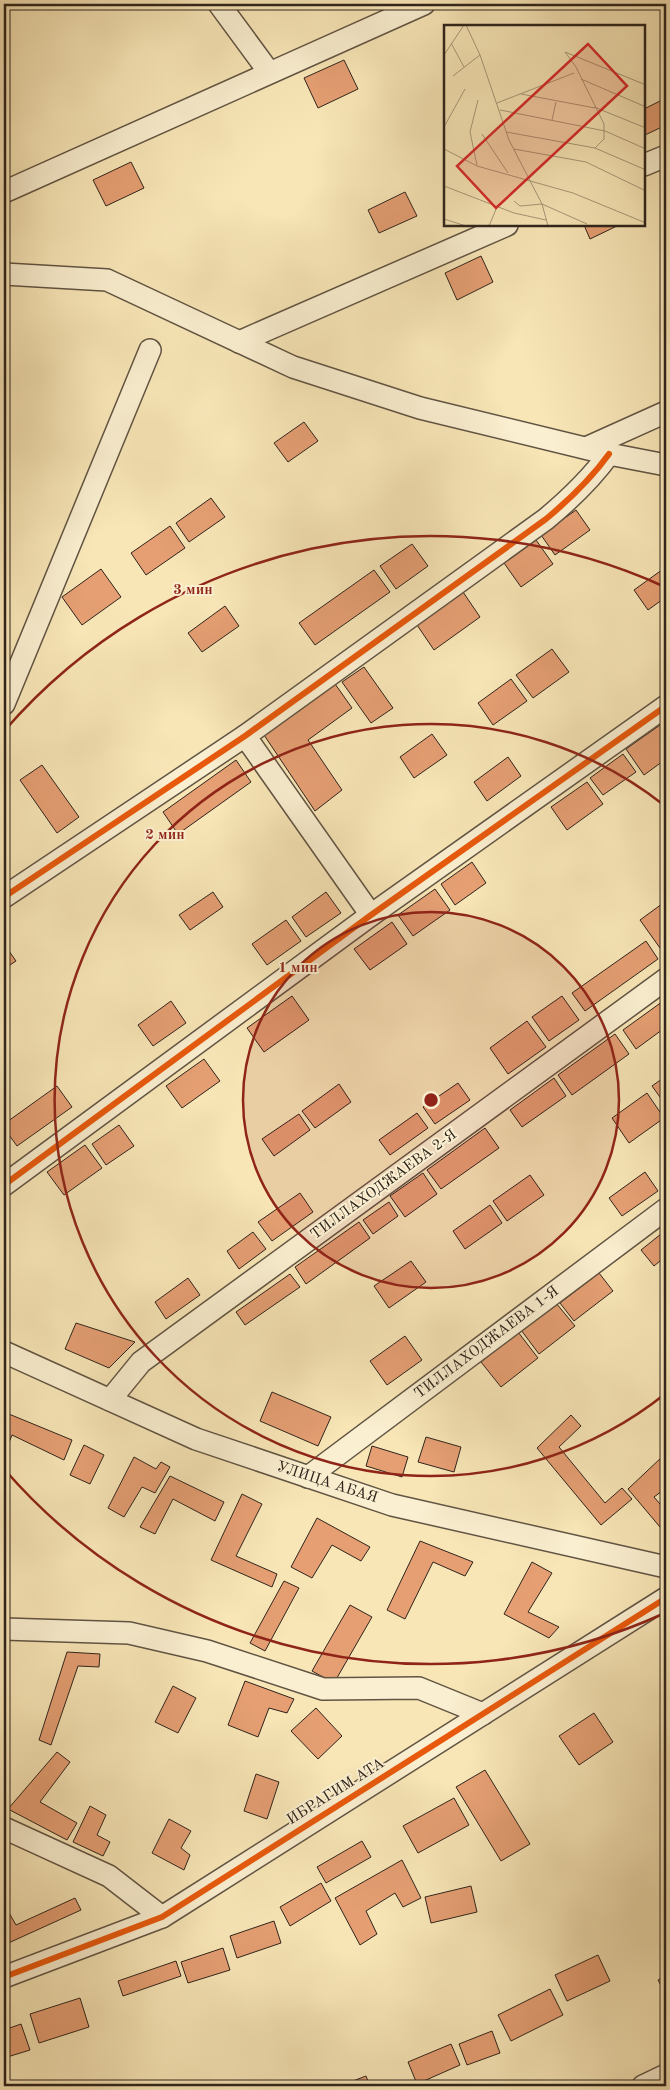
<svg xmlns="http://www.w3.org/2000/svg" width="670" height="2090" font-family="'Old Standard TT',serif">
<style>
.building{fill:#e59f73;stroke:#2f241c}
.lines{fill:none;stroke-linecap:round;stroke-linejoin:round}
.minor-casing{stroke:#615443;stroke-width:24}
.minor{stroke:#faefd0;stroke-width:21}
.cycleway-casing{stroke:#faefd0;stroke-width:9}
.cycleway{stroke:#e8590c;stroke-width:6}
.ring{fill:none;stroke:#8f2418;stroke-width:2.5}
.labels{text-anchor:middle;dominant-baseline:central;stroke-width:4;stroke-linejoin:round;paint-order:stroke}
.street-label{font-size:15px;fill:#2f241c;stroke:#faefd0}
.inset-road{fill:none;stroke:#a89879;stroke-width:1}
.view{fill:#d62828;fill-opacity:0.15;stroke:#d62828;stroke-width:2.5}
.inset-edge{fill:none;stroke:#2f241c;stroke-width:2.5}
.centre{fill:#8f2418;stroke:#faefd0;stroke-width:2.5}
.ring-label{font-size:15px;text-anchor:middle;font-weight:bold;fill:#8f2418;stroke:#faefd0;stroke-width:4;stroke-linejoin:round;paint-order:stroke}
</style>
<rect width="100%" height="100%" fill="#f8e6b7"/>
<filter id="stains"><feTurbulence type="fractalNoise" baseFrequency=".004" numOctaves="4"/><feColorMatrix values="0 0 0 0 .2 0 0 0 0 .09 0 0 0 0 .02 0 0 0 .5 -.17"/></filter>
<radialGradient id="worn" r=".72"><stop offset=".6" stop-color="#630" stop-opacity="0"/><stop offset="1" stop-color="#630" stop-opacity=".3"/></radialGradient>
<g class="building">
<path d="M344,60L358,89L318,108L304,78Z"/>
<path d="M666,98V125L645,135L644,109Z"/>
<path d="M131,162L144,188L106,206L93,180Z"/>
<path d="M405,192L417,216L379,233L368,210Z"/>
<path d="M584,225H619L590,239Z"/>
<path d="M481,256L493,282L457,300L445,273Z"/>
<path d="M304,422L318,441L288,462L274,443Z"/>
<path d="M211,498L225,517L189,542L176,523Z"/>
<path d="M576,510L590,530L555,555L541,535Z"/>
<path d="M170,526L185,548L146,575L131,553Z"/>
<path d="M536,540L553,564L521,587L504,563Z"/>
<path d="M412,544L428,566L396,589L380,566Z"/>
<path d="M666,567V597L648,610L634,590Z"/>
<path d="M101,569L121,597L82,625L62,597Z"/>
<path d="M374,570L390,592L315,645L299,623Z"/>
<path d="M463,592L480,617L434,650L417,625Z"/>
<path d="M225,606L239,626L202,652L188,633Z"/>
<path d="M552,649L569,672L533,698L516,675Z"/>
<path d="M364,667L393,708L371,723L342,682Z"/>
<path d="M511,679L527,701L493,725L478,703Z"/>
<path d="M333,681L352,708L308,740L342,790L315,811L262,732Z"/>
<path d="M663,723L666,728V759L644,775L626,749Z"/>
<path d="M432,734L447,755L414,778L400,757Z"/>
<path d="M623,754L636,772L603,795L590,778Z"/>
<path d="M508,757L521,776L487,801L474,782Z"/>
<path d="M236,760L251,782L178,834L163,812Z"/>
<path d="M42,765L79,817L57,833L20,780Z"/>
<path d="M587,782L603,804L567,830L551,807Z"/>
<path d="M472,862L486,883L455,905L441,884Z"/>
<path d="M435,889L450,910L413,936L398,915Z"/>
<path d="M213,892L223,907L190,930L179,915Z"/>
<path d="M326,892L341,913L306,937L292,917Z"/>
<path d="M666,901V943L660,948L640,920Z"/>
<path d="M286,920L301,941L267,965L252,944Z"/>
<path d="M392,922L407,944L370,970L354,949Z"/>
<path d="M646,941L658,959L585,1011L572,993Z"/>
<path d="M4,944L16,961L4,969Z"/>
<path d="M292,996L309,1020L264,1052L247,1028Z"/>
<path d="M562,996L579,1020L549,1041L532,1017Z"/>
<path d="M666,999V1027L636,1049L623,1030Z"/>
<path d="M171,1001L186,1023L153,1046L138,1025Z"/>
<path d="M527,1021L546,1047L508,1074L490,1048Z"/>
<path d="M615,1034L629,1054L572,1095L558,1075Z"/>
<path d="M204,1059L220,1081L182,1108L166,1086Z"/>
<path d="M666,1076V1103L665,1104L652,1086Z"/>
<path d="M554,1078L566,1096L522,1127L510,1110Z"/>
<path d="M458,1083L470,1100L435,1124L423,1107Z"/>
<path d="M339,1084L351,1102L315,1128L302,1111Z"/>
<path d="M57,1086L72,1107L17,1146L4,1128V1124Z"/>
<path d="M647,1093L664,1118L629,1143L612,1118Z"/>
<path d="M417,1113L428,1128L390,1155L379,1140Z"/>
<path d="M299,1114L310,1130L274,1156L262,1139Z"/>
<path d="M119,1125L134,1146L106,1165L92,1144Z"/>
<path d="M485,1128L499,1148L441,1189L427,1170Z"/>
<path d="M85,1145L102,1168L64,1195L47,1172Z"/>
<path d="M645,1172L658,1191L622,1216L609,1198Z"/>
<path d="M423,1173L437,1194L405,1217L390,1196Z"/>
<path d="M530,1175L544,1195L507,1221L493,1201Z"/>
<path d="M300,1193L313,1212L272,1241L258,1222Z"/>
<path d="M389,1202L398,1216L373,1234L363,1220Z"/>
<path d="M490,1205L502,1223L465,1249L453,1231Z"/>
<path d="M359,1222L370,1238L306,1284L295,1267Z"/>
<path d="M666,1230V1256L654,1266L641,1250Z"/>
<path d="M253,1232L266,1249L239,1269L227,1251Z"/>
<path d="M411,1261L426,1282L389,1308L374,1286Z"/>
<path d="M599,1273L613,1291L574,1321L560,1303Z"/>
<path d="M290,1274L300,1287L245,1325L236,1312Z"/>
<path d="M188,1278L200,1295L166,1319L155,1302Z"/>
<path d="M556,1303L575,1326L539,1354L521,1330Z"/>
<path d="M76,1323L135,1342L109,1368L65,1349Z"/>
<path d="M518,1332L538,1358L501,1387L481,1362Z"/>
<path d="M405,1336L422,1360L387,1385L370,1361Z"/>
<path d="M272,1392L331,1417L318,1446L260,1421Z"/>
<path d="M4,1412L72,1440L64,1460L12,1435L4,1455Z"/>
<path d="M571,1415L581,1426L559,1447L605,1503L622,1488L632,1499L601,1525L537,1448Z"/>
<path d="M426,1437L461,1447L454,1472L418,1462Z"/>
<path d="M84,1445L104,1455L90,1484L70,1475Z"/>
<path d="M372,1446L408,1457L402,1477L366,1466Z"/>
<path d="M663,1456L666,1459V1488L654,1497L666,1511L665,1533L628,1489Z"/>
<path d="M134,1457L156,1469L161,1462L170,1467L155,1493L142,1487L124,1517L108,1508Z"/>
<path d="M170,1476L224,1502L215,1521L173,1499L155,1534L140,1527Z"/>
<path d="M242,1494L262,1504L236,1556L277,1574L272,1587L211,1560Z"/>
<path d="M317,1518L370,1547L361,1561L332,1545L312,1578L291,1567Z"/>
<path d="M420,1541L473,1562L465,1576L433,1562L405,1619L387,1610Z"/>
<path d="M532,1562L552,1573L528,1612L559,1627L549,1638L504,1614Z"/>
<path d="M284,1581L299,1588L265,1651L250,1643Z"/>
<path d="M350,1605L372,1617L334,1683L312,1671Z"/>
<path d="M67,1652L100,1654L99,1667L78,1666L51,1745L39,1740Z"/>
<path d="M245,1681L294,1699L287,1713L269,1708L258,1737L228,1725Z"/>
<path d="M173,1686L196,1698L178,1733L155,1722Z"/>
<path d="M316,1708L342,1736L318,1759L291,1731Z"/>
<path d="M594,1713L613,1742L579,1765L559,1736Z"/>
<path d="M57,1752L70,1762L40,1802L77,1823L67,1840L8,1809Z"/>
<path d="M485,1770L530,1844L501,1861L456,1787Z"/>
<path d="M256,1774L279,1782L267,1819L244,1811Z"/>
<path d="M454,1798L469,1825L418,1853L403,1826Z"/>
<path d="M90,1806L106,1815L97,1835L110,1842L103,1856L73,1842Z"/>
<path d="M169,1819L191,1831L181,1848L190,1855L184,1870L152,1853Z"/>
<path d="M362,1841L371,1857L326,1883L317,1867Z"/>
<path d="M402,1860L421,1898L403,1907L395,1893L366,1911L377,1934L360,1945L335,1898Z"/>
<path d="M321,1883L331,1901L290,1926L280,1907Z"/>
<path d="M471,1886L477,1912L431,1923L425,1897Z"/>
<path d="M75,1898L81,1910L4,1945V1904L16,1925Z"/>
<path d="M274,1921L281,1943L237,1958L230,1936Z"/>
<path d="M223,1948L230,1970L188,1983L181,1962Z"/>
<path d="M598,1955L610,1981L567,2001L555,1975Z"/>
<path d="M176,1961L181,1976L123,1996L118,1981Z"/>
<path d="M666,1975V1995L658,1980Z"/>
<path d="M550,1989L563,2015L511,2041L498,2015Z"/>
<path d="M80,1998L89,2027L39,2043L30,2014Z"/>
<path d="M21,2024L30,2050L4,2058V2030Z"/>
<path d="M492,2031L500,2053L467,2065L459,2044Z"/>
<path d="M451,2044L460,2065L417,2084L408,2062Z"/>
<path d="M366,2076L370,2086H340Z"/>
</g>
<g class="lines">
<defs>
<g id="minor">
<path d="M219,4L269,72"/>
<path d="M644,165L666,156"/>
<path d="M4,192L424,4"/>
<path d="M4,274L107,280L293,367L420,408L609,454L666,465"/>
<path d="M239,342L507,225"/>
<path d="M586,448L666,412"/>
<path d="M4,704L150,350"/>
<path d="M245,736L371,915"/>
<path d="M4,897L245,736L546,519C570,499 591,479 609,454"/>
<path d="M4,1185L371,915L666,706"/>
<path d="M4,1352L196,1439L392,1505L666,1567"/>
<path d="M110,1400L141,1362L666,979"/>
<path d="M308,1477L666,1209"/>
<path d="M4,1629L129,1633L207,1651L323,1689L419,1688L483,1714"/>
<path d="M4,1828L109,1876L162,1917"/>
<path d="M4,1977L162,1917L666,1598"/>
<path d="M643,2086L666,2075"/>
</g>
</defs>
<use href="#minor" class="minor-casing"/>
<use href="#minor" class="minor"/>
<defs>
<g id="cycleway">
<path d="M4,897L245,736L546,519C570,499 591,479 609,454"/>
<path d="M4,1185L371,915L666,706"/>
<path d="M4,1977L162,1917L666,1598"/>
</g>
</defs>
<use href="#cycleway" class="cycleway-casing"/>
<use href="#cycleway" class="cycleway"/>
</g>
<circle cx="431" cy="1100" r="188" fill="#8f2418" fill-opacity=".12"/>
<g class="ring">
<circle cx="431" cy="1100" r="188"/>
<path d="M665 1394A376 376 0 1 1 665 806"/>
<path d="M665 1613A564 564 0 0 1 5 1470M5 730A564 564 0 0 1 665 587"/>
</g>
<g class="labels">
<g class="street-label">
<text transform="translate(384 1185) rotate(-36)">ТИЛЛАХОДЖАЕВА 2-Я</text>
<text transform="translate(487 1343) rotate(-37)">ТИЛЛАХОДЖАЕВА 1-Я</text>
<text transform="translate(327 1483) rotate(18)">УЛИЦА АБАЯ</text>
<text transform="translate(336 1792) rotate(-32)">ИБРАГИМ АТА</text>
</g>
</g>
<g transform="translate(444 25)">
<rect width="201" height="201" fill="#f8e6b7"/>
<path class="inset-road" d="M22,0L36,30L65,115L98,179L104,201M7,18L20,42M0,30L20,0M9,51L36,30M137,54L202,82M77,69L151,83M53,78L130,48M150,82L202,103M56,85L161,106L202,124M108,95L112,77M0,102L21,64M62,107L151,123L202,145M38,109L64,148M151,123L160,114V99L132,42L121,27L202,60M0,124L33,141L129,168L202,198M70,124L142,137L202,166M33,140L26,107L34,75M0,161L70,188L102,195M70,176L76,181L98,179L143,199M0,194L22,201M45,201L53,182"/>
<path class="view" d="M144,19L183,61L52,183L13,141Z"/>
<rect width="201" height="201" class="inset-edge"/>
</g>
<circle cx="431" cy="1100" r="8" class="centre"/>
<g class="ring-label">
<text x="193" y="594">3 мин</text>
<text x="165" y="839">2 мин</text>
<text x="298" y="972">1 мин</text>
</g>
<rect width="670" height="2090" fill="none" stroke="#f8e6b7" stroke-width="20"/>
<rect x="5" y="5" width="660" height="2080" fill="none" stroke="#2f241c" stroke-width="2.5"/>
<rect x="10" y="10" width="650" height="2070" fill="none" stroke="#2f241c"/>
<rect width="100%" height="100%" filter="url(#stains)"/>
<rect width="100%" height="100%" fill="url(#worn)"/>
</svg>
